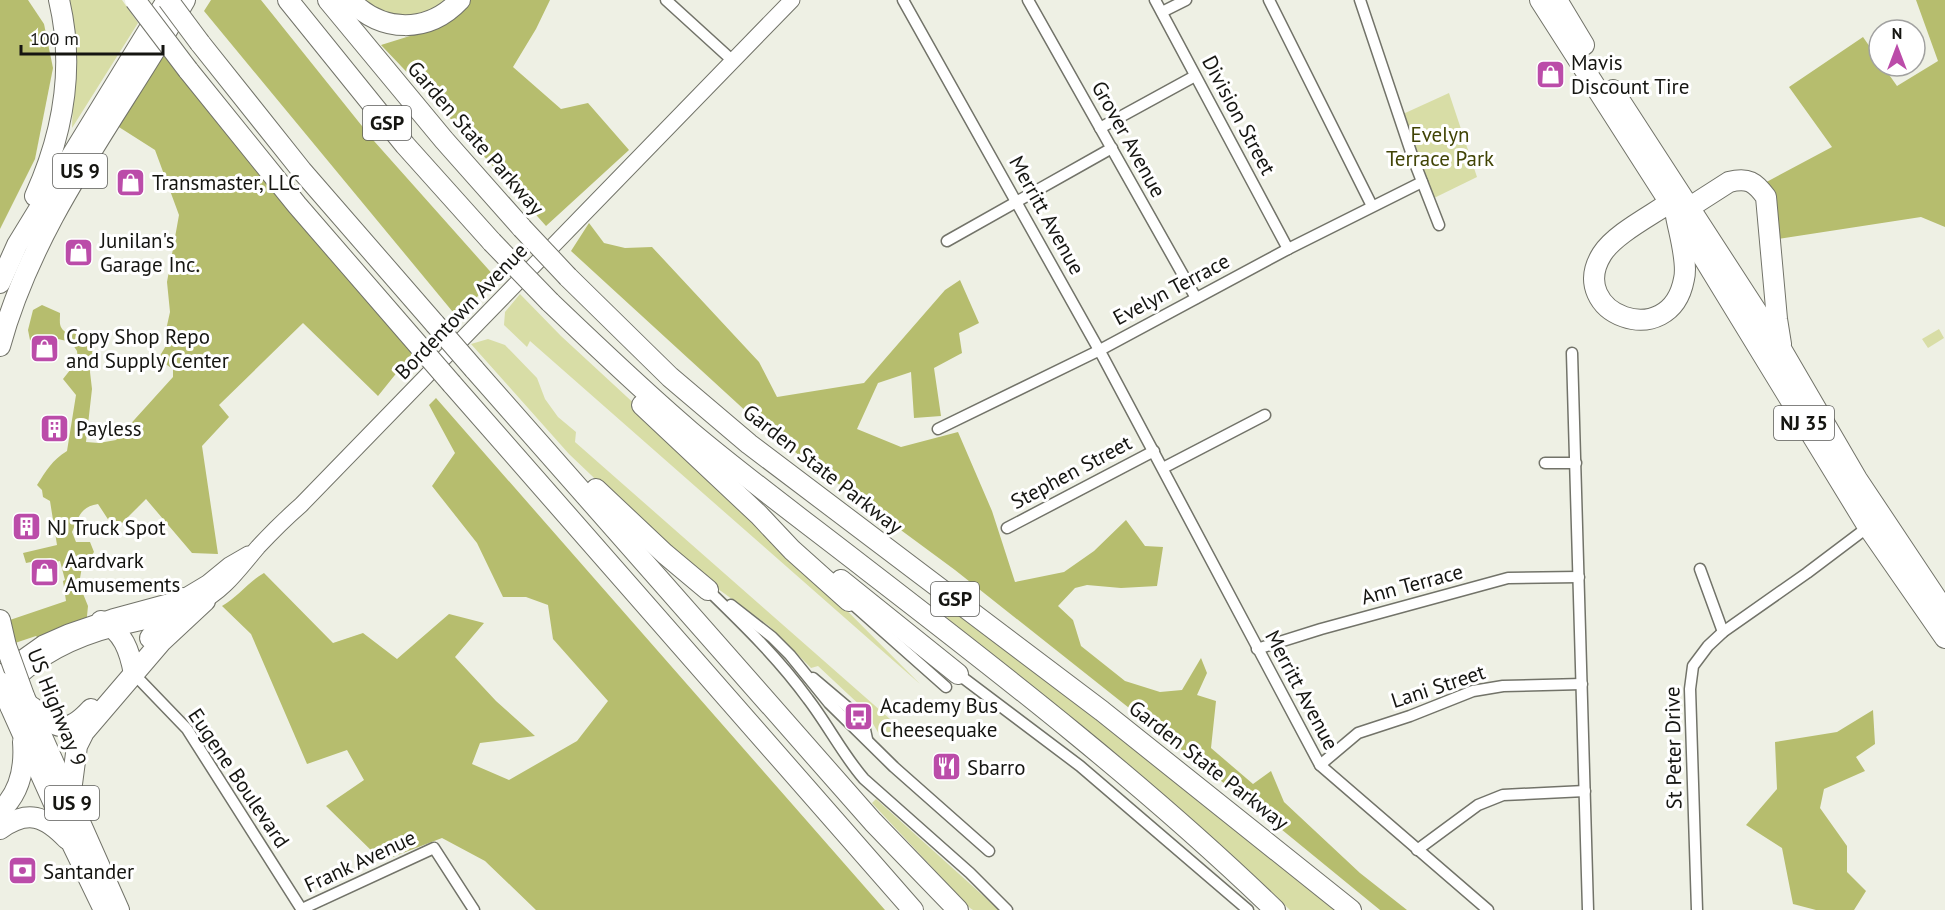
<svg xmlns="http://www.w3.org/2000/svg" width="1945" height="910" font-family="'PT Sans',sans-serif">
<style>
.green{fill:#d8dda6}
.forest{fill:#b6bd6e}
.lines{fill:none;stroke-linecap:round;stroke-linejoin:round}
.street-casing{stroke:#727369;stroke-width:13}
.secondary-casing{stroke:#727369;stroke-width:17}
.highway-casing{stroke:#727369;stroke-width:22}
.street{stroke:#fff;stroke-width:10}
.secondary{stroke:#fff;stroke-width:15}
.highway{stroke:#fff;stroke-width:20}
.highway-bridge-casing{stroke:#727369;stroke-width:22;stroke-linecap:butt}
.highway-bridge{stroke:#fff;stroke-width:20}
.labels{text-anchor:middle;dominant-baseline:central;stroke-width:6;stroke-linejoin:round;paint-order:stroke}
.shield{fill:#fff;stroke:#5b5b58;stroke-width:1.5}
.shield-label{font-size:20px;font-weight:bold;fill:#151511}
.poi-label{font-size:21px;fill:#151511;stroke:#fff;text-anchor:start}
.street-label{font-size:21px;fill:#151511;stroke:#fff}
.park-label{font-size:21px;fill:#414405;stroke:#fff}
</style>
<rect width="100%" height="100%" fill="#eef0e4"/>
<g class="green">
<path d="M70,0H122L138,23L72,128L75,49Z"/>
<path d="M361,0H450C410,23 401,24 361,0Z"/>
<path d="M1449,93L1477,177L1432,199L1403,114Z"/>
<path d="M520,294L561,336L718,481L920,684L530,341L527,347L504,325L505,312Z"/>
<path d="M1939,329L1944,338L1928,348L1922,339Z"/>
<path d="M488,339L505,345L537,378L545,399L558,417L576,432L575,442L898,726L889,740L879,734L865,710L818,666L811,668L769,626L714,586L654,535L569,454L471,344Z"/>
<path d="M948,608L1147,756L1335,910H1290C1183,806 1064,714 947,621Z"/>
<path d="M876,799L999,910H973L970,908L872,803Z"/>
</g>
<g class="forest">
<path d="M0,0H28L44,24L53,68L35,159L0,229Z"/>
<path d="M211,0H261L374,141L496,278L457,317L204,11Z"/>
<path d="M467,0H550L536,29L513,67L561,109L588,103L629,150L546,226L440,107L381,45L442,26Z"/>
<path d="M1916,0H1945V227L1921,217L1772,240L1759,186L1832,147L1789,87L1863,37L1879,60V66H1883L1897,86L1938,61Z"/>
<path d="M164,36L420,347L411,355L378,396L303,323L219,405L229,417L202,446L218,554L192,553L146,499L115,530L98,504C80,507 79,517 72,532L76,542H90L94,552L89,559L83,561L79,584L88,606L86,626L43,643L36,636L6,646L1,623L66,601L63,581L65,580L60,561L52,563L51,558L26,563L23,553L57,545L50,501L43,497L42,490L37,485C46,471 52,460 67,451L76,395L63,379L78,360L77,351L71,342L58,339L38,346L30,340L28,330L33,310L42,305L60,313C60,325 58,327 69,335L73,333L101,334L92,352L90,372L92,389L86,442L99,443L116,440L173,377V369L158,359L167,344L166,330L170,312L167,282L179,215L155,150L111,122Z"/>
<path d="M589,223L604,243L625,248L652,247L759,362L777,397L864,383L945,290L960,280L979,323L959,333L962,353L934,368L941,416L914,418L911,372L878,383L857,429L901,447L958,432L992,511L1015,582L1064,572L1094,551L1126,520L1145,546L1163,547L1157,586L1121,588L1087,585L1075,588L1058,606L1073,620L1081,646L1125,681L1160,692L1182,690L1201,658L1207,673L1197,695L1216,701L1211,748L1253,784L1271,771L1284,802L1360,873L1407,910H1380L1264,815L955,570L772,435L571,251Z"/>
<path d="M436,398L885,910H536L485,861L442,838L382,861L326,806L364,780L347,750L307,764L251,634L222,606C238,597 248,582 264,573L333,643L363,633L397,659L449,614L484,623L455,657L496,701L535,736L480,743L472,764L509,780L577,741L608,701L553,639L548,605L526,597H503L477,543L432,486L455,453L429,405Z"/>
<path d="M1873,710L1875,744L1856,757L1865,771L1824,789L1820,808L1847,846V872L1866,891L1854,910H1816L1793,904L1782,848L1746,825L1777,789L1775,742L1837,732Z"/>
</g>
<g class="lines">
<defs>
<g id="street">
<path d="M666,0L733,61"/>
<path d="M903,0L1103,357L1320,765L1488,910"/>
<path d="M1028,0L1196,298"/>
<path d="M1155,0L1288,249"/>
<path d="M1269,0L1372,206"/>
<path d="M1360,0L1414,161L1439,225"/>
<path d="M1162,12L1186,0"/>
<path d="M1100,128L1195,76"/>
<path d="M947,241L1112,148"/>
<path d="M1572,353L1588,910"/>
<path d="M938,429L1100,350L1288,249L1422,182"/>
<path d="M1545,463H1576"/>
<path d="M1163,468L1265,415"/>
<path d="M1007,528L1154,451"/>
<path d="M1700,569L1723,632"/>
<path d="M708,590C744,625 779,659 808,699C828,725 843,755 864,779L970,873L1007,910"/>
<path d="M849,601L946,687"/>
<path d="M731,605L772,637L790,655L829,703L894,767L989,851"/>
<path d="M1257,649L1321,629L1508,578L1579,577"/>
<path d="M134,674L187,729L302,910"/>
<path d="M958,674L1080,766L1248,910"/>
<path d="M813,678L859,717L864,725L867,739"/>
<path d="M1320,765L1358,733L1410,716L1473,691L1503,686L1582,684"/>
<path d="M1417,850L1478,805L1503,795L1585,791"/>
<path d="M302,909L434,848L474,910"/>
<path d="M1697,910L1690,689L1693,666L1708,646L1723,632L1807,573L1868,527"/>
</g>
<g id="secondary">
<path d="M197,604C223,593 240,568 258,547C271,533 286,518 301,505L792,0"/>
<path d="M0,675L5,670L43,643L68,632L112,617L182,598L207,583L229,565L248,554"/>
<path d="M10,686C39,656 77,638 117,628C135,623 154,621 172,614"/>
</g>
<g id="highway">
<path d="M288,0L405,145L492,242"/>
<path d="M328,0L444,140L522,228"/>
<path d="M350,0C382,33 428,34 460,0"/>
<path d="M1540,0L1670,203L1868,527L1945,638"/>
<path d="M1557,0L1584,45"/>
<path d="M200,43L302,171L435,324"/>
<path d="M188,70L297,205L420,347"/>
<path d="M1613,90L1783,352L1857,479L1945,611"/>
<path d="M35,196C63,134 75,67 59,0"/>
<path d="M1679,196C1657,213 1616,232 1602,254C1565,313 1670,354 1684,279C1688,262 1679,233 1676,216L1729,182C1748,177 1755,182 1766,197L1777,319L1781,344"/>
<path d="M568,277L670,377L749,444L1102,711L1351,910"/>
<path d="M0,283L17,245L167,0"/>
<path d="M550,302C596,346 642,390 690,431C747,479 807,523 866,569C1005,676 1149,788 1275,910"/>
<path d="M0,346C35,218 120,114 185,0"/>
<path d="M474,369L873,822L958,910"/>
<path d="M452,384L913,910"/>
<path d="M642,405L759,515L792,550L849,601"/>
<path d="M596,489L665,554L708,590"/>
<path d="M841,580L958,674"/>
<path d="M0,620L6,646"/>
<path d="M101,621C123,630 130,652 134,674"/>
<path d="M150,638L182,598"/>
<path d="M24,696L119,910"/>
<path d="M10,706L73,846L104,910"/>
<path d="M32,707C57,729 66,736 91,709"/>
<path d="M70,799L77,746L84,732L161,642L205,601"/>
<path d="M0,811C20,793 25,768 23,742"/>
<path d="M0,829C28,809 45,816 67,839"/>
</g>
</defs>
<use href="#street" class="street-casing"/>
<use href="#secondary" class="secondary-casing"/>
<use href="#highway" class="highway-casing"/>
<use href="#street" class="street"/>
<use href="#secondary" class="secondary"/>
<use href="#highway" class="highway"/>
<defs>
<g id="highway-bridge">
<path d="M135,0L188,70"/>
<path d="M168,0L200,43"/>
<path d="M522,228L568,277"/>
<path d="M492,242L550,302"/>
<path d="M435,324L474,369"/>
<path d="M420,347L452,384"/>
<path d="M6,646L24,696"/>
<path d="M0,682L10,706"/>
</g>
</defs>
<use href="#highway-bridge" class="highway-bridge-casing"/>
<use href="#highway-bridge" class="highway-bridge"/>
</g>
<defs>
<symbol id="shop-square" viewBox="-11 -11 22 22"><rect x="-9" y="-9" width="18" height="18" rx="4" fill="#bb4ca9" stroke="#fff"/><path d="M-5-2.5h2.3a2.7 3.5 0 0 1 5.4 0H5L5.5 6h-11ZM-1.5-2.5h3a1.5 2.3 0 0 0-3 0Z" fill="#fff"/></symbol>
<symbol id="building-square" viewBox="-11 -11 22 22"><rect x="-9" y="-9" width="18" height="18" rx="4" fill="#bb4ca9" stroke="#fff"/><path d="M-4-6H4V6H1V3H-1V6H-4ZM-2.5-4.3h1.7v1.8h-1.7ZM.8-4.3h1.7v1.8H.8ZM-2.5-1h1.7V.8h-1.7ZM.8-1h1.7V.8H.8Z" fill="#fff"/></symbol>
<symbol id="bus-square" viewBox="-11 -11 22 22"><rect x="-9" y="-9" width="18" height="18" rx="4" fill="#bb4ca9" stroke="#fff"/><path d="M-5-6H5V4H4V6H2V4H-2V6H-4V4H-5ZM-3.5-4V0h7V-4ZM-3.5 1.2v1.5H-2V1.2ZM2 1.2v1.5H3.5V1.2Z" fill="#fff"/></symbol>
<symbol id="restaurant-square" viewBox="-11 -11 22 22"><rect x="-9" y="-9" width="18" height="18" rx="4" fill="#bb4ca9" stroke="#fff"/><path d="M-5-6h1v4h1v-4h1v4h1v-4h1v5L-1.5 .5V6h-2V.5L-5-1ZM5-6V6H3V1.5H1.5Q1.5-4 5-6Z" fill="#fff"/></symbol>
<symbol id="bank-square" viewBox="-11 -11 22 22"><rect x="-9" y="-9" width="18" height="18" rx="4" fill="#bb4ca9" stroke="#fff"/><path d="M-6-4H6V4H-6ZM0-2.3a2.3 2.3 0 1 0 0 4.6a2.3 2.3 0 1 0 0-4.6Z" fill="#fff"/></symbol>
</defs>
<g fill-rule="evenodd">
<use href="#shop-square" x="1534" y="58" width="33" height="33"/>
<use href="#shop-square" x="114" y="166" width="33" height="33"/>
<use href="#shop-square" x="62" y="236" width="33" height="33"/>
<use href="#shop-square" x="28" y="332" width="33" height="33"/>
<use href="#building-square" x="38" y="412" width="33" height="33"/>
<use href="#building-square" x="10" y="510" width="33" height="33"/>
<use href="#shop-square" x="28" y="556" width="33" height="33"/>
<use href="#bus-square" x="842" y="700" width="33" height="33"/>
<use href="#restaurant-square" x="930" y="750" width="33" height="33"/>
<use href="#bank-square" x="6" y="854" width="33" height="33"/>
</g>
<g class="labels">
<g class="shield">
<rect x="363" y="106" width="48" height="34" rx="4.5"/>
<rect x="53" y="154" width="54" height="34" rx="4.5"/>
<rect x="1774" y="406" width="60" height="34" rx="4.5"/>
<rect x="931" y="582" width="48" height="34" rx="4.5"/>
<rect x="45" y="786" width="54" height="34" rx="4.5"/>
</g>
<g class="shield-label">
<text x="387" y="123">GSP</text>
<text x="80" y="171">US 9</text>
<text x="1804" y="423">NJ 35</text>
<text x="955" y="599">GSP</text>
<text x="72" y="803">US 9</text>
</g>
<g class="poi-label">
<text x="1571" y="62">Mavis<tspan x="1571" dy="24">Discount Tire</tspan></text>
<text x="152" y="182">Transmaster, LLC</text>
<text x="100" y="240">Junilan's<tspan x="100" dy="24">Garage Inc.</tspan></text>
<text x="66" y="336">Copy Shop Repo<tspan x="66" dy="24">and Supply Center</tspan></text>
<text x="76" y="428">Payless</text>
<text x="47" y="527">NJ Truck Spot</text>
<text x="65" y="560">Aardvark<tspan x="65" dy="24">Amusements</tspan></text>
<text x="880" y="705">Academy Bus<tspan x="880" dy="24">Cheesequake</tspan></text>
<text x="967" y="767">Sbarro</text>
<text x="43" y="871">Santander</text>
</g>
<g class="street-label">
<text transform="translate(1239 115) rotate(62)">Division Street</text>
<text transform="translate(476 138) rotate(49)">Garden State Parkway</text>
<text transform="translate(1129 139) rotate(61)">Grover Avenue</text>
<text transform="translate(1047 215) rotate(61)">Merritt Avenue</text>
<text transform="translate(1171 289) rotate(-28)">Evelyn Terrace</text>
<text transform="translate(461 311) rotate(-46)">Bordentown Avenue</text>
<text transform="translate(823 469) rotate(38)">Garden State Parkway</text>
<text transform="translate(1071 472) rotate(-28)">Stephen Street</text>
<text transform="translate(1412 584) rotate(-15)">Ann Terrace</text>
<text transform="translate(1438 686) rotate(-18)">Lani Street</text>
<text transform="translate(1302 690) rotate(62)">Merritt Avenue</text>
<text transform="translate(57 707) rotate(68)">US Highway 9</text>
<text transform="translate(1673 748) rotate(-91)">St Peter Drive</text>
<text transform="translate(1209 765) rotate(38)">Garden State Parkway</text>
<text transform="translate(239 778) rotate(56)">Eugene Boulevard</text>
<text transform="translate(360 861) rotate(-25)">Frank Avenue</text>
</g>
<g class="park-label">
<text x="1440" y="134">Evelyn<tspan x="1440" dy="24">Terrace Park</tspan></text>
</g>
</g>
<g transform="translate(1897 48)"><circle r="28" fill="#ffffff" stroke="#a1a1a0" stroke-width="1.5"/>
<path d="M0-4.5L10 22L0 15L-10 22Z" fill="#bb4ca9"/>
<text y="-9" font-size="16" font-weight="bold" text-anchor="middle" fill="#151511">N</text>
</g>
<path d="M21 45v9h142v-9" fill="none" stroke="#151511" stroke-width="3"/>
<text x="30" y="45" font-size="18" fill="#151511" stroke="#ffffff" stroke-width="4.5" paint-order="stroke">100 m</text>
</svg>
